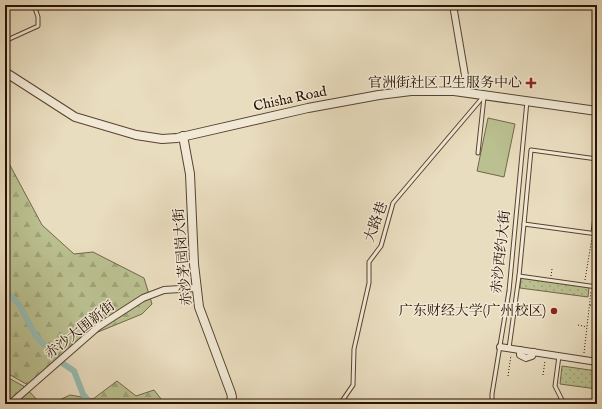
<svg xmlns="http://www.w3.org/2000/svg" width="602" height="409" font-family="'IM FELL English','Noto Serif SC',serif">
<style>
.grass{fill:url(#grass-dots);stroke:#706848}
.forest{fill:url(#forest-firs);stroke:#706848}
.park{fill:#bac090;stroke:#706848}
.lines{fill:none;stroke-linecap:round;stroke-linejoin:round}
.canal{stroke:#97bcb2;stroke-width:6}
.service-casing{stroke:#584330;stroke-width:5}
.minor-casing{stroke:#584330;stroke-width:8}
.tertiary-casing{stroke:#584330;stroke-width:10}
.path{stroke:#271001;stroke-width:1;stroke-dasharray:1 2;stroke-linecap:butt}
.service{stroke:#f1e9d5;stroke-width:3}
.minor{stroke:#f1e9d5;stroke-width:6}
.tertiary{stroke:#f1e9d5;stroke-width:8}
.poi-dot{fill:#8f2418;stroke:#f1e9d5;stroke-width:1.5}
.labels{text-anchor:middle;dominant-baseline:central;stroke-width:3;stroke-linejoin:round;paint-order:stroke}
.poi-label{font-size:14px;fill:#271001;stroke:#f1e9d5;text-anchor:end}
.street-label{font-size:14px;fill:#271001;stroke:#f1e9d5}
</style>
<defs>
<pattern id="grass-dots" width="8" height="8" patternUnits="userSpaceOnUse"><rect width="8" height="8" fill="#bac090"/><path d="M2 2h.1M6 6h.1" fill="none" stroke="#a0a47a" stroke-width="1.8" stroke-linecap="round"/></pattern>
<pattern id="forest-firs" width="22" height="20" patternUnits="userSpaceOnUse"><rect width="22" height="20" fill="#bac090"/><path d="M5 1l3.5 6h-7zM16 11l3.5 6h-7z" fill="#a0a47a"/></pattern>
</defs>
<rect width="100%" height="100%" fill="#e9ddbf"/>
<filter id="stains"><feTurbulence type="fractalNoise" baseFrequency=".005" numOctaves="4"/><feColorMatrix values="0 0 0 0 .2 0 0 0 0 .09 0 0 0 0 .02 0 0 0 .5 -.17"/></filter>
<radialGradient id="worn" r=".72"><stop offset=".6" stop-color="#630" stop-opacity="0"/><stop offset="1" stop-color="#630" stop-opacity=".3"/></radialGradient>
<g class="grass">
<path d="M521,278L589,287L588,297L520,288Z"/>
<path d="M562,366L597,371V389L560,384Z"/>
</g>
<g class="forest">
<path d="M5,156L42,225L74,254L93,252L144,278L152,304L142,314L81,339L28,385L5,372Z"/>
<path d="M5,376L25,387L41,404H5Z"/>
<path d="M117,381L136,396L154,390L165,404H51L70,395L93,399Z"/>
</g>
<path class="park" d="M488,118L515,124L504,177L477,171Z"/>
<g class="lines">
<g class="canal">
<path d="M5,291L18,303L36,336L43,344"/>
<path d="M50,352L55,358L74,371L83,394L91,404"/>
</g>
<defs>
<g id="service">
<path d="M5,41L38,26V17L34,5"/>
<path d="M478,153L484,97"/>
<path d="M524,224L531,150L597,159"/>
<path d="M593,233L597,201"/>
<path d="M519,276L524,224L597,234"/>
<path d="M509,348L519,276L597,287"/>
<path d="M559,356L555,386L564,404"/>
<path d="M340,404L353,385L354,349L369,283V262L381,246L393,203L483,97"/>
<path d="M492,404V394L509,291L527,101"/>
</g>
<g id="minor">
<path d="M453,5L468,93"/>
<path d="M500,347L597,362"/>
<path d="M520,350V355L526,358L532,356L534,352"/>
<path d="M10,404L98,327L143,298L164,290L196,288"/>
</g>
<g id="tertiary">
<path d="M5,72L75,117L136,135L162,139L177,138L308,108L379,95L411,91H454L597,111"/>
<path d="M183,136L190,174L194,264L199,307L231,393L232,397L230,404"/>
</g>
</defs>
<use href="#service" class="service-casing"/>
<use href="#minor" class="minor-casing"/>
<use href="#tertiary" class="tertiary-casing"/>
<g class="path">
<path d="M551,276L552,269"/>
<path d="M585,280L592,238"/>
<path d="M590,305L597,306"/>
<path d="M578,325L587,327"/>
<path d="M584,353L591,291"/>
<path d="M543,375L545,361"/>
<path d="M508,376L511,355"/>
</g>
<use href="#service" class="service"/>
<use href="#minor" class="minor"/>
<use href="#tertiary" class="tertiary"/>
</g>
<g class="poi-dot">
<path d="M529 77h4v4h4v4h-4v4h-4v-4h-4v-4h4z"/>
<circle cx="554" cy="311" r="4"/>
</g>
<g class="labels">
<g class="poi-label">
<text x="522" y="83">官洲街社区卫生服务中心</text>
<text x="546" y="311">广东财经大学(广州校区)</text>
</g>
<g class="street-label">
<text transform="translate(290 99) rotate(-12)">Chisha Road</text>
<text transform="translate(376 222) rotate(-70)">大路巷</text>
<text transform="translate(501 252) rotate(-84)">赤沙西约大街</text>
<text transform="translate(183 257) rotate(-95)">赤沙茅园岗大街</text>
<text transform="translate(80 330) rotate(-38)">赤沙大围新街</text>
</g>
</g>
<rect width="602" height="409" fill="none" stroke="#e9ddbf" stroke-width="20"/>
<rect x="6" y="6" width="590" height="397" fill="none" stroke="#271001" stroke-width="2"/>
<rect x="10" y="10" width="582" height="389" fill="none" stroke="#271001"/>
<rect width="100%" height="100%" filter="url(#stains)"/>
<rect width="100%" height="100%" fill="url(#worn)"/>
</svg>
